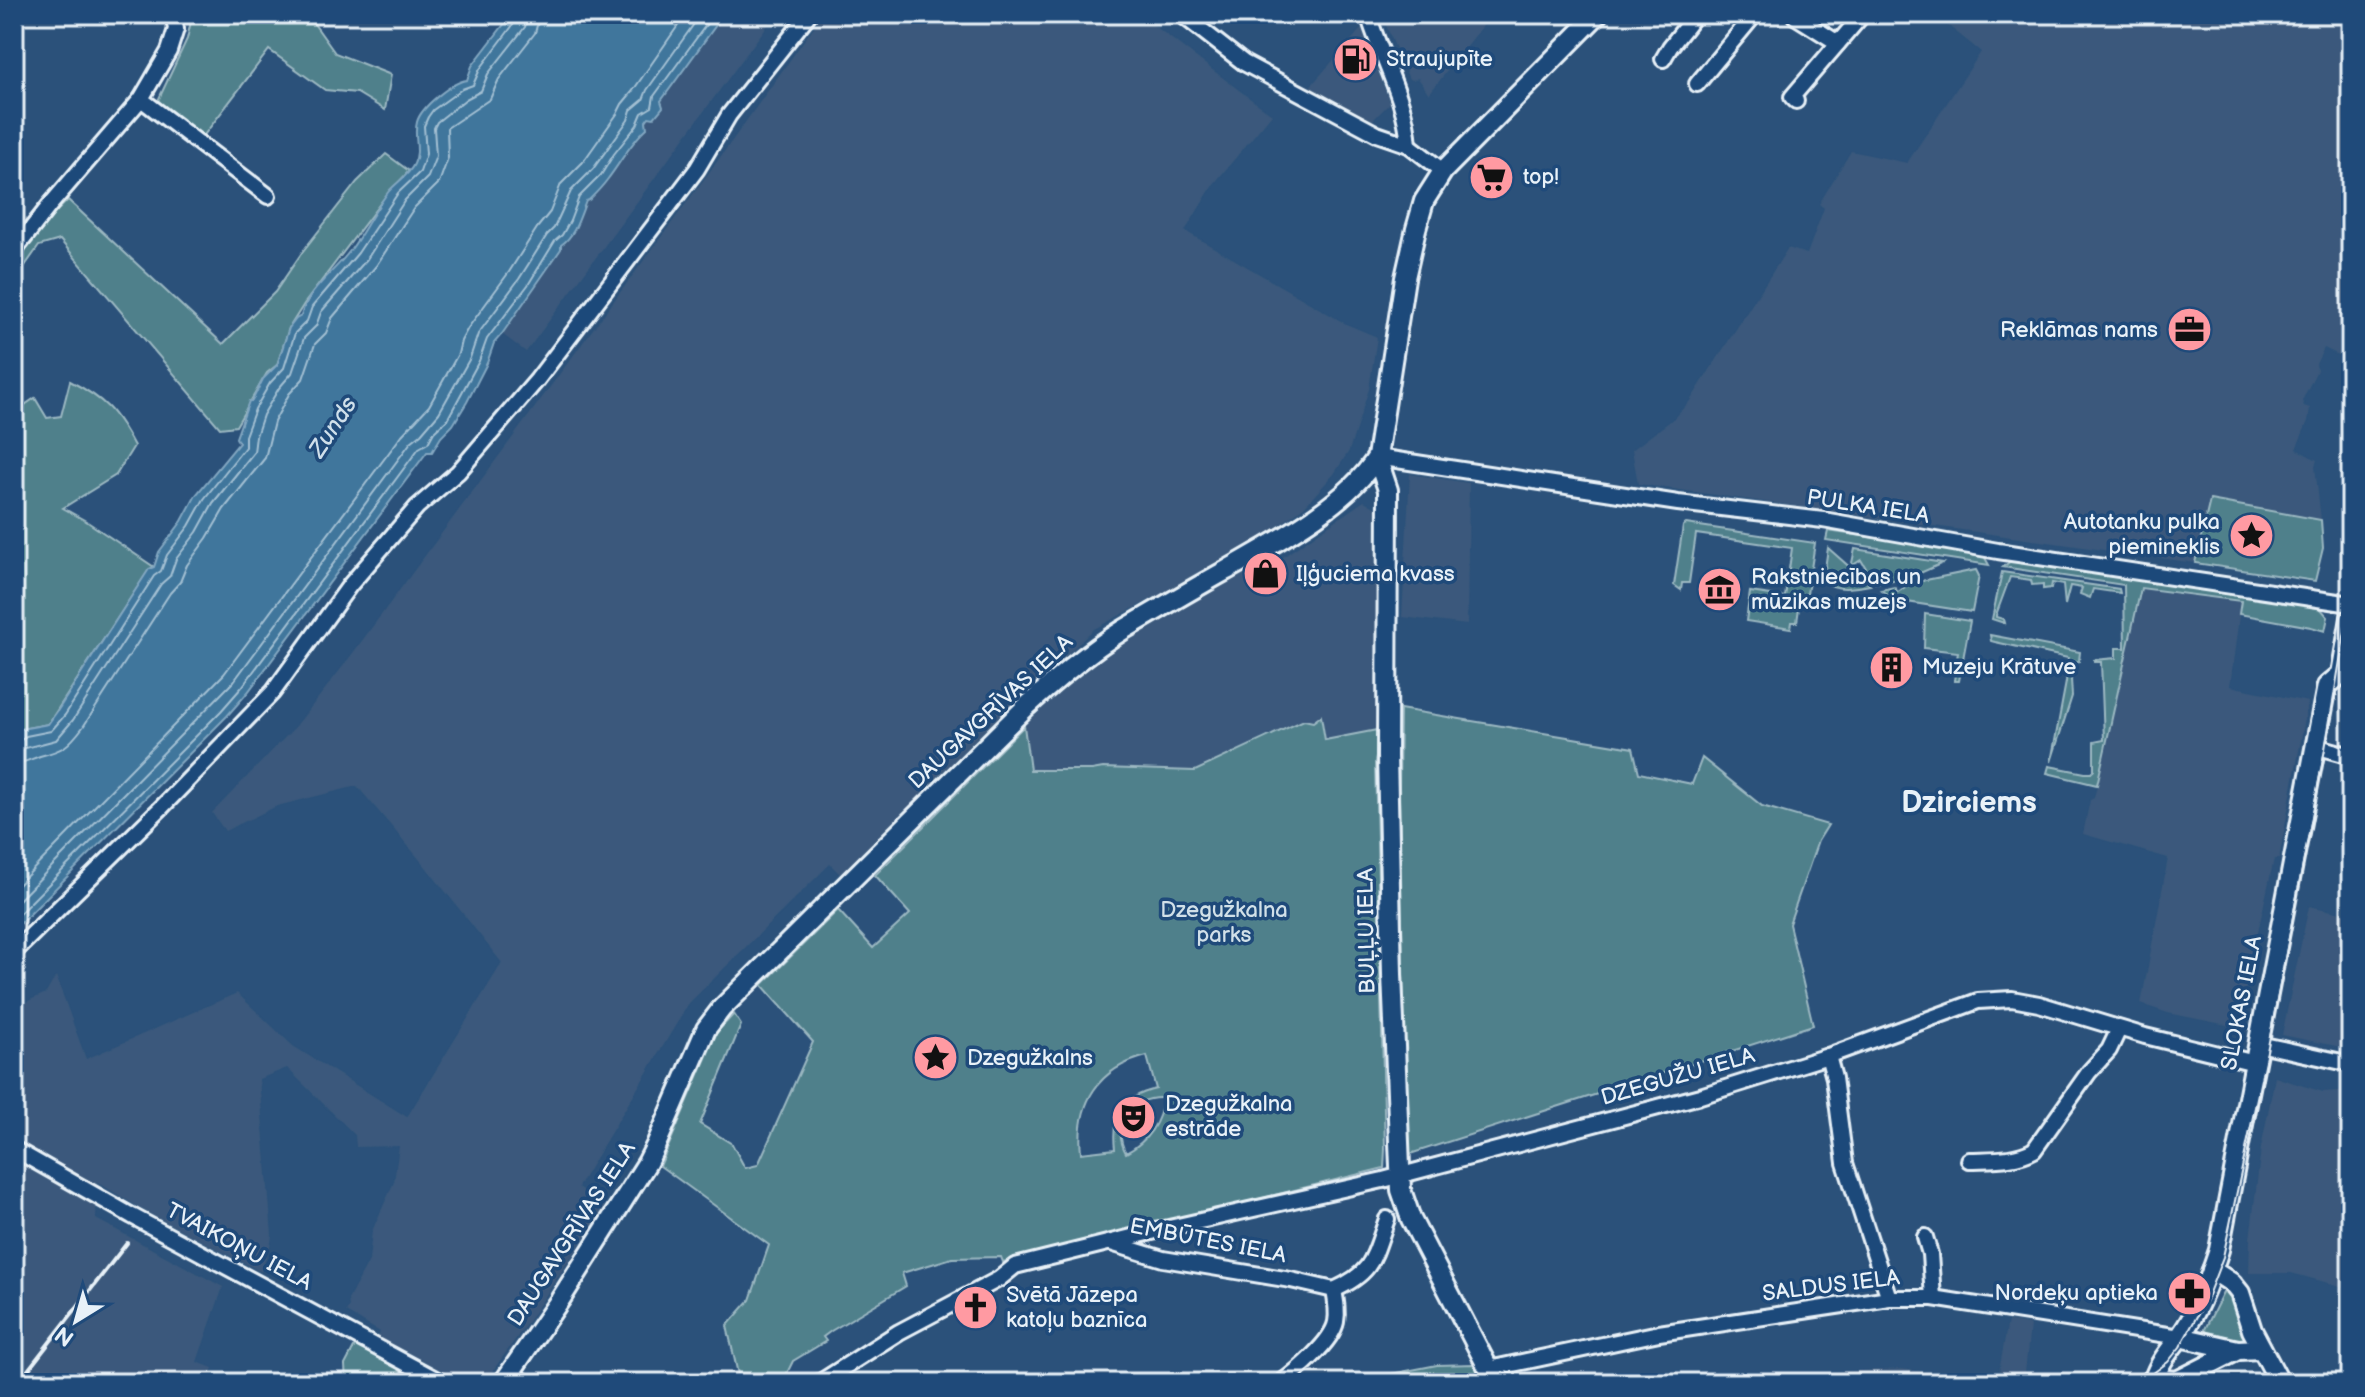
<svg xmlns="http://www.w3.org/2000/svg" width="2365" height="1397" font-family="'Balsamiq Sans',sans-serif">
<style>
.built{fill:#3a597b}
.green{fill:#4f808b;stroke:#9cb8c2;stroke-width:2;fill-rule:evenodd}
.water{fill:#3f769c;stroke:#83a7c1;stroke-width:2}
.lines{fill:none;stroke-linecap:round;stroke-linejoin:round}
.shore{stroke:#a4c0d3;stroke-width:2}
.street-casing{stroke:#e8f1f8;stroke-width:20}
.secondary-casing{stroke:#e8f1f8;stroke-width:24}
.street{stroke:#1f4a7a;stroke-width:14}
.secondary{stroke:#1f4a7a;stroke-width:18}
.tram{stroke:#e8f1f8;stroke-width:2}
.rail{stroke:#e8f1f8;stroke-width:4}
.labels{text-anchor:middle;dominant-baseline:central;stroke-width:7;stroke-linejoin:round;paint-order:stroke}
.poi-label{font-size:22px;fill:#e8f1f8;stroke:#1f4a7a;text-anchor:start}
.street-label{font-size:22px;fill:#e8f1f8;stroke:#1f4a7a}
.park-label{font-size:22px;fill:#d1e0e8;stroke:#1f4a7a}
.water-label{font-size:24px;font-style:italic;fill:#cfdfea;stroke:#1f4a7a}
.district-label{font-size:30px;font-weight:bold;fill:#e8f1f8;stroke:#1f4a7a}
</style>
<rect width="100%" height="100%" fill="#2b517a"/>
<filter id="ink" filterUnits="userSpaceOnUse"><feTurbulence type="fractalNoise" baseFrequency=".0125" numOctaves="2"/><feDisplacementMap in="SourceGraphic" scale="16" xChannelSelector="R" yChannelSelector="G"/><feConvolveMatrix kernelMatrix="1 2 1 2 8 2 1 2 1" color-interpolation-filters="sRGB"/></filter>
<g filter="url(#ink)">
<g class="built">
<path d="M724,14H776L526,352L502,334L577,224L586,200L607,180L620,159L639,134L645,130L646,121L649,117L654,118L663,107L660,102Z"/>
<path d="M823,14H1139L1252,100L1272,114L1213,185L1185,231L1346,324L1377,337L1369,389L1349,451L1334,474L1304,507L1267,534L1226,560L1094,629L958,759L842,876L830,864L689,1003L578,1187L605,1207L528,1322L484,1383H465L378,1337L380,1332L346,1312L349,1306L348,1300L369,1261L372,1231L394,1182L399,1146L356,1147L355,1135L287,1068L259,1079L272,1235L271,1243L261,1272L146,1212L97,1182L96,1219L223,1287L197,1362L213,1368L210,1376L228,1383H14V1013L28,1001L46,993L56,976L86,1059L237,993L293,1046L407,1117L502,963L426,867L357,786L277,806L225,831L212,813L296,726L344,665L716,163Z"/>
<path d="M1381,14H1492L1429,94L1418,78L1413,80L1409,79Z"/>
<path d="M1934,14H2351V361L2324,348L2316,364L2317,370L2302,401L2304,406L2310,408L2308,421L2296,449L2317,460L2315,466L2321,520L2210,500L2195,563L1638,484L1632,450L1673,419L1690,401L1788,248L1807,254L1824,208L1819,204L1851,151L1907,163L1981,52Z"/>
<path d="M1362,28L1390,103L1372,121L1308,89Z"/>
<path d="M1410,474L1469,483L1467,625L1402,617Z"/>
<path d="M1364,501L1378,509L1377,730L1324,740L1320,717L1313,722L1271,734L1195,771L1103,768L1092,770H1029L1024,726L1092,661L1127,638L1266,556L1272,563L1277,561Z"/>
<path d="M2141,588L2241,601L2230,686L2308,702L2279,859H2274L2237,1027L2168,1013L2141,1004L2168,858L2083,834L2090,800L2094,798L2107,745Z"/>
<path d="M2309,906L2351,915V1049L2282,1035Z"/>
<path d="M2275,1077L2323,1092L2351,1090V1289L2291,1273H2249L2250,1239L2261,1148Z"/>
<path d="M2008,1321L2030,1325L2024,1383H1997Z"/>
<path d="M1903,1369L1991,1383H1832V1372Z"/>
</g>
<g class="green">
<path d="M213,14H307L335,53L391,75L385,110L357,93L325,90L269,50L201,139L156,105L187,39L192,17Z"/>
<path d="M386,154L409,171L382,201L304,304L289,328L277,365L267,373L236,426L220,428L60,240L39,246L22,270L14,263L40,228L68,200L223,344L275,292L303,251L357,182Z"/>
<path d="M70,381C106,400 115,411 134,446L116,475L63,508L86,521L154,567L149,570L48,724L21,729L14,722V415L16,411L35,398L47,418L61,416Z"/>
<path d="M2210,500L2321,520L2323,548L2315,581L2195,563Z"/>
<path d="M1686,524L1815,543L1807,594H1801L1797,622H1792L1791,628L1746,621L1750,592L1785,597L1792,548L1696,534L1689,583H1682L1681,590L1674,585L1683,526Z"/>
<path d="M1828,531L1979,553L1984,556L1989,565L1826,540Z"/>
<path d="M1828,548L1870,585C1853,588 1838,591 1823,582Z"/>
<path d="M1855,549L1943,563L1911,577L1875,583L1861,560L1853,565L1852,563Z"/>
<path d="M2012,560H2021L2312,605L2321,609L2328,617L2325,631L2311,627L2239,614L2241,601L2141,588L2097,785L2047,773L2049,766L2085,773H2091L2094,770V742L2104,740L2101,662H2094V660L2116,658V648H2125L2124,585L2003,567Z"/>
<path d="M1976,570L1979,576L1972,612L1894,600L1881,590L1894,587L1898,592L1911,583Z"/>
<path d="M2002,572L2119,589L2120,593L2093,589L2090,598L2080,594L2082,588L2070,586L2065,605L2063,585L2052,583L2051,588L2043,589V584L2032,585L2031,580L2010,577L1996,615V617L2003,619L2004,623L1992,619Z"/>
<path d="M1925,614L1970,621L1959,681H1954L1958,652L1924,648Z"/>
<path d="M1990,635L2080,652L2079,661L2070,662L2072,696L2051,762L2066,682L2068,658L1995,642L1991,641Z"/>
<path d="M1400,709L1633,748L1639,773L1692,784L1702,758L1762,806L1828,825L1818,841L1789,924L1813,1025L1410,1154L1407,1145L1399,787Z"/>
<path d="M1321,716L1325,740L1377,730L1379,742L1375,762L1385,1149L1384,1168L1003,1262L1001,1257L952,1258L902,1273L906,1286L831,1331L823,1337L826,1341L793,1361L787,1373L792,1383H740L727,1326L750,1300L769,1245L660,1166L717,1032L734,1014L741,1025L700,1124L732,1144L745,1168L758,1165L813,1042L762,985L838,910L873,948L910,914L875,875L1024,726L1030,770H1092L1103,768L1195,771L1304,720L1313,722ZM1147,1056L1156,1089C1122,1097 1111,1115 1115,1149L1081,1153C1076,1103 1098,1068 1147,1056ZM1163,1098C1161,1122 1147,1142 1126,1153C1110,1124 1132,1096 1163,1098Z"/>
<path d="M2223,1293L2231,1295L2247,1334L2244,1341L2238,1342L2208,1336L2205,1329Z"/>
<path d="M356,1344L424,1383H425H346L345,1365Z"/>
<path d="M1475,1364L1485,1383H1345L1437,1365Z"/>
</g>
<path class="water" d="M512,14H724L661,101L663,107L654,118L649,117L646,121L647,128C630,143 621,162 607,180C602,187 595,194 589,200L586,201C580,216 575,236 561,245V249L502,334L494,343L487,363L467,402L453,425L441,437L432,452H427L248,692L227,716L14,930V737L21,729L48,724L58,710L149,569L154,567L159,552L182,521L196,495L239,443L236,438L249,401H252L263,379L277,365L289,328L296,319L301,316C308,289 336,271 352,248C365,230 375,209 389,191C397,182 409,175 414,164C421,150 413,136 417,122C421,107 452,82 467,80L472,66Z"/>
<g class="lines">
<g class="shore">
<path d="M14,741H20L26,736L51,731L65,715L154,576L161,571L167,555L189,526L204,499L245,447V436L255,409L270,383L284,368L295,333L307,321L312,307L358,253L398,193L420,172L426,154L424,126L428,117L433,110L462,89L473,85L480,69L516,21L518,14"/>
<path d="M14,751L56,740L73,720L161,584L170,576L176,559L197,532L213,503L254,452L256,436L263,415L279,388L292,373L304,338L316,326L321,312L367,259L405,200L428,177L436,156L434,128L437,122L466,99L481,91L488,74L525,27L528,14"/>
<path d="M14,764C24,763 31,759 40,756C63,750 68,747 83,727L170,593L180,582L187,565L207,538L224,509L265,458L274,422L289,394L303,379L315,344L326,333L332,318L376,266L414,208L439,183L448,158L447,128L490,99L499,79L535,33L540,14"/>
<path d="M14,889L224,674L402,435L429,406L458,354L461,341L468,328L509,272L537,228L550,212L561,184L583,162L617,114L622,104L632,92L686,14"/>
<path d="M14,905L234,681L411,442L421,434L439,413L470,358L478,334L519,279L547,235L554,228L571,191L593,169L628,120L631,110L643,100L647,90L701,14"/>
<path d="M14,919L221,711L242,687L419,448L428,443L434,432L447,420L479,361L487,339L528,285L555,241L562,235L570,221L579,197L601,175L614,154L637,125L642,113L652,107L654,96L714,14"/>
</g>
<defs>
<g id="street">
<path d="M1181,14L1244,63L1377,134L1409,145L1443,171"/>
<path d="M1368,14C1381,58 1406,99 1409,145"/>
<path d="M1796,14L1795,16L1838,43"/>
<path d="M1663,59L1670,47L1696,14"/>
<path d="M1697,84L1755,14"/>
<path d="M141,99L268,196"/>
<path d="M1796,101L1792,97L1863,14"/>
<path d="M14,251L50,205L141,99L169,51L176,29L173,14"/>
<path d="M1377,457L1678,503L1823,520L1998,551L2351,604"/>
<path d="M2315,746L2351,756"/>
<path d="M14,952L162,807L273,692L350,585L417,507L458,472L537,380L697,169L729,115L809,14"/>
<path d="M2259,1044L2351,1064"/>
<path d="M1828,1056L1834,1078L1845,1163L1889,1298"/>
<path d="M14,1149L132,1216L443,1383"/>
<path d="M1969,1160C1991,1159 2014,1161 2034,1150L2089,1072L2109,1050L2119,1029"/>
<path d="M1925,1237L1930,1254L1933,1298"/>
<path d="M1111,1243L1163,1259L1291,1280L1334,1290"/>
<path d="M1334,1290C1374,1272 1373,1258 1387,1219"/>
<path d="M1489,1369L1659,1333L1889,1298H1933L2180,1337"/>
<path d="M511,1372L526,1383"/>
<path d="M819,1383L899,1332L999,1279L1015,1266L1160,1230L1383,1180L1700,1096L1828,1056L1978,1001L2012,999L2039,1004L2145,1036L2255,1063"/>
<path d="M1281,1383C1297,1371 1332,1342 1336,1322C1338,1312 1336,1301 1334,1290"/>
</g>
<g id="secondary">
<path d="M1377,457L1388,490L1387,756L1392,974L1401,1190L1411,1219L1496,1383"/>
<path d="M2212,1270L2232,1283L2240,1293L2252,1330L2280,1383"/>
<path d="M2180,1337L2238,1350"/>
<path d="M2154,1379C2160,1359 2176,1344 2187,1326C2202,1302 2210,1277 2219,1250L2327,686L2341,674L2351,618"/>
<path d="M503,1383L560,1300L647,1163L656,1145L706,1029L722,1008L1027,706C1058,678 1088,652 1123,630C1157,610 1191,590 1225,571C1274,543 1347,505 1377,457L1405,278L1416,229L1424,201L1443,171L1598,14"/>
<path d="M2147,1383L2154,1379L2177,1381L2238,1350L2261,1349"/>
</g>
</defs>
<use href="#street" class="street-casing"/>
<use href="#secondary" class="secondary-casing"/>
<use href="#street" class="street"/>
<use href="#secondary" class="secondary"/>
<path class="tram" d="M2140,1383L2168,1362L2180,1347L2207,1298L2223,1257L2270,1037L2325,749L2351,596"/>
<path class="rail" d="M18,1383L127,1243"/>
</g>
</g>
<defs>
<symbol id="fuel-disc" viewBox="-11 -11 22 22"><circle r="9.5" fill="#ff9aa2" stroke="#1f4a7a"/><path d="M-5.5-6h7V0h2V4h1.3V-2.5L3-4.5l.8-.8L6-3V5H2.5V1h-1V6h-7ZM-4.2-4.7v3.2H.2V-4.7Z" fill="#111"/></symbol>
<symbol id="supermarket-disc" viewBox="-11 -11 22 22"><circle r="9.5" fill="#ff9aa2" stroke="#1f4a7a"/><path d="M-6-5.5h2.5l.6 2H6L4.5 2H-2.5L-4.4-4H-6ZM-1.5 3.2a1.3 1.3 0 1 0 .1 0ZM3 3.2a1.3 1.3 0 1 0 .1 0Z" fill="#111"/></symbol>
<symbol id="office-disc" viewBox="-11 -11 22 22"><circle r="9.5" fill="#ff9aa2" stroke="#1f4a7a"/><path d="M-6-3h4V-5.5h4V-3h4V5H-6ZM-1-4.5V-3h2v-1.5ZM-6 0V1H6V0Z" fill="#111"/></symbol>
<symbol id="sight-disc" viewBox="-11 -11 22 22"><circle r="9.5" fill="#ff9aa2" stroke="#1f4a7a"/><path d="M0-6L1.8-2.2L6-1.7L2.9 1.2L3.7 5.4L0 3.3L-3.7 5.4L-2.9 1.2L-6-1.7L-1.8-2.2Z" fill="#111"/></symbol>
<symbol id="shop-disc" viewBox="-11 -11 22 22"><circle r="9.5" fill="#ff9aa2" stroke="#1f4a7a"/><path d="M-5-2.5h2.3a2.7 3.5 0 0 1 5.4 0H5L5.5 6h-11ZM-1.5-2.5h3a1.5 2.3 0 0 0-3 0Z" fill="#111"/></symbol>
<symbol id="museum-disc" viewBox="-11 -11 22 22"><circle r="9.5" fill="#ff9aa2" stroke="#1f4a7a"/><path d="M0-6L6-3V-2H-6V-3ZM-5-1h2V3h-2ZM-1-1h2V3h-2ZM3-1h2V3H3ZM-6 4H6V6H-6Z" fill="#111"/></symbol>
<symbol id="building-disc" viewBox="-11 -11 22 22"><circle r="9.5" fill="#ff9aa2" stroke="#1f4a7a"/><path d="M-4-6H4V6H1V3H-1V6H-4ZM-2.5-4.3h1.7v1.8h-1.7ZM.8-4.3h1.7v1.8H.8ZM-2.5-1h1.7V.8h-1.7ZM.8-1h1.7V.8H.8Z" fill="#111"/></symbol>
<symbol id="theatre-disc" viewBox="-11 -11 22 22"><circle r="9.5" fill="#ff9aa2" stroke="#1f4a7a"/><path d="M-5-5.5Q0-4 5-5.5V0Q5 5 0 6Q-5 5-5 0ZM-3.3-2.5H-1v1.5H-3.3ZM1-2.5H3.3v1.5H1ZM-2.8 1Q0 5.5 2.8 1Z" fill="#111"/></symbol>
<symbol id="pharmacy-disc" viewBox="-11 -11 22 22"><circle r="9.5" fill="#ff9aa2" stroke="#1f4a7a"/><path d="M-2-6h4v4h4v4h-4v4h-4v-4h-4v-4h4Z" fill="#111"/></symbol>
<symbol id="church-disc" viewBox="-11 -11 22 22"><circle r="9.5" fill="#ff9aa2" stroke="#1f4a7a"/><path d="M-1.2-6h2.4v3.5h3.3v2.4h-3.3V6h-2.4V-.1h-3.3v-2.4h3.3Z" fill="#111"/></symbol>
</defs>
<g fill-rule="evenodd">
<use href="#fuel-disc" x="1330" y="34" width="51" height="51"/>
<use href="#supermarket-disc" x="1466" y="152" width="51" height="51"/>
<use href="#office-disc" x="2164" y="304" width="51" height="51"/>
<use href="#sight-disc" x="2226" y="510" width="51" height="51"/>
<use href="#shop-disc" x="1240" y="548" width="51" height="51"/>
<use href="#museum-disc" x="1694" y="564" width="51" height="51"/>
<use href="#building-disc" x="1866" y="642" width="51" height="51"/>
<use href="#sight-disc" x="910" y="1032" width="51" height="51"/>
<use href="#theatre-disc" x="1108" y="1092" width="51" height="51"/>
<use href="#pharmacy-disc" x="2164" y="1268" width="51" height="51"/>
<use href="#church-disc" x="950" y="1282" width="51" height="51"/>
</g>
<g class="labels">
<g class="poi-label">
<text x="1386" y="59">Straujupīte</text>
<text x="1523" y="177">top!</text>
<text x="2158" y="330" text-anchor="end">Reklāmas nams</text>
<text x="2220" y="522" text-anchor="end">Autotanku pulka<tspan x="2220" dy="25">piemineklis</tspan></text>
<text x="1296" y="574">Iļģuciema kvass</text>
<text x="1751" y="577">Rakstniecības un<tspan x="1751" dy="25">mūzikas muzejs</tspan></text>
<text x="1922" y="667">Muzeju Krātuve</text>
<text x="967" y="1058">Dzegužkalns</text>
<text x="1165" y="1104">Dzegužkalna<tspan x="1165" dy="25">estrāde</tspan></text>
<text x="2158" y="1293" text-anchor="end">Nordeķu aptieka</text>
<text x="1006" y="1295">Svētā Jāzepa<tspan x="1006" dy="25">katoļu baznīca</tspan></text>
</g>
<g class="street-label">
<text transform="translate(1868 507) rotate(9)">PULKA IELA</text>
<text transform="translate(991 712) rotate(-43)">DAUGAVGRĪVAS IELA</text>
<text transform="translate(1367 931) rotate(-91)">BUĻĻU IELA</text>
<text transform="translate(2242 1003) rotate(-79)">SLOKAS IELA</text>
<text transform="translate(1678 1077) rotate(-16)">DZEGUŽU IELA</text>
<text transform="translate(572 1234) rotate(-57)">DAUGAVGRĪVAS IELA</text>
<text transform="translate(1208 1241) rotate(11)">EMBŪTES IELA</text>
<text transform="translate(239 1247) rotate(28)">TVAIKOŅU IELA</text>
<text transform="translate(1831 1286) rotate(-7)">SALDUS IELA</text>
</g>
<g class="park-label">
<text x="1224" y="910">Dzegužkalna<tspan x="1224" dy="25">parks</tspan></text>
</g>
<g class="water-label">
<text transform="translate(333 427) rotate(-57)">Zunds</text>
</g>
<g class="district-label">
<text x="1969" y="803">Dzirciems</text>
</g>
</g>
<rect width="2365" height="1397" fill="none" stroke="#1f4a7a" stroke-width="48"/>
<rect x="24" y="24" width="2317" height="1349" fill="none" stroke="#e8f1f8" stroke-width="3" filter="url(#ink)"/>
<g transform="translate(76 1321) rotate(217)" stroke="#1f4a7a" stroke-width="6" paint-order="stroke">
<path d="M0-6L14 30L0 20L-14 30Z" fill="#e8f1f8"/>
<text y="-12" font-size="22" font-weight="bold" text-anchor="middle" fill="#e8f1f8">N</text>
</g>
</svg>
